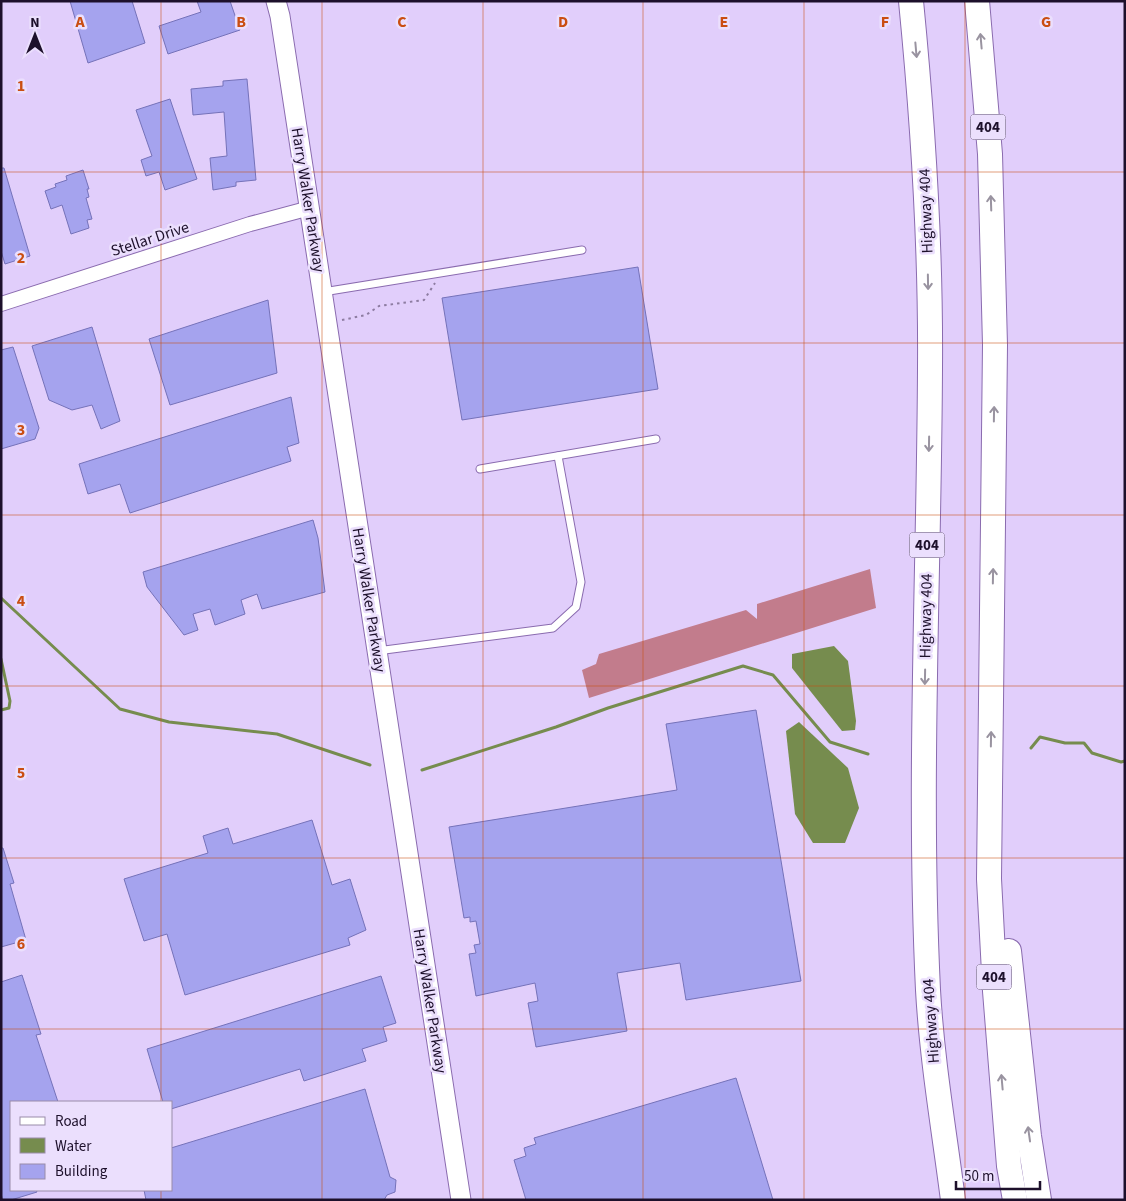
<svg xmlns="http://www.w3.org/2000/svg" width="1126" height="1201" font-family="'Source Sans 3',sans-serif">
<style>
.forest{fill:#c27c8c}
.water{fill:#768c4e}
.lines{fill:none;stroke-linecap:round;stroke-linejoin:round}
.stream{stroke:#768c4e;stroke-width:3}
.building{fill:#a5a3ee;stroke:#7572b9}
.lane-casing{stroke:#8a6baf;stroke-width:9}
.street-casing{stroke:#8a6baf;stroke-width:16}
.secondary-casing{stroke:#8a6baf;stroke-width:21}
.highway-casing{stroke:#8a6baf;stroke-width:26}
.path{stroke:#8d7ca1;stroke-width:2;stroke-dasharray:2.5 4;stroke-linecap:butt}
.lane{stroke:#fff;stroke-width:7}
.street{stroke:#fff;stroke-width:14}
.secondary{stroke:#fff;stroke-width:19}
.highway{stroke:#fff;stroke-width:24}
.oneway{stroke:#9993a0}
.grid{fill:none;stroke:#ca4e11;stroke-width:1;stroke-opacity:0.55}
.labels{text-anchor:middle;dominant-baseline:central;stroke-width:5;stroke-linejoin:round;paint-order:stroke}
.shield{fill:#ebdffd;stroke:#5b4e6a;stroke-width:1}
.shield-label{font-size:15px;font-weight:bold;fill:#1d102b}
.street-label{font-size:16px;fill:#1d102b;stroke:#ebdffd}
.grid-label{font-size:16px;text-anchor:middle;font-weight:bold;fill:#ca4e11;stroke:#ebdffd;stroke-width:5;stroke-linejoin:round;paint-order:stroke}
</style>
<rect width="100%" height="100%" fill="#e1cefb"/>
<path class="forest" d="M870,569L876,608L589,698L582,670L596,664L599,654L746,610L757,619V604Z"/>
<g class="water">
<path d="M834,646L848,661L856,721L855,730L842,731L792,668V654Z"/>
<path d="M799,722L848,768L859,808L845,843H813L795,814L786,731Z"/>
</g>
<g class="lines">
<g class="stream">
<path d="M1,598L120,709L169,722L277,734L370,765"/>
<path d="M1,659L10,701L9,708L1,710"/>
<path d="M1031,748L1040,737L1065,743H1084L1092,753L1121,762L1125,761"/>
<path d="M422,770L556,727L608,708L743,666L773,675L830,742L868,754"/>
</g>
</g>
<g class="building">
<path d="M70,1H132L145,43L88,63Z"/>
<path d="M197,1H230L240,30L168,54L159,26L201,12Z"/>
<path d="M247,79L256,180L236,182V186L213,190L210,158L227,156L224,112L193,115L191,89L223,86V81Z"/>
<path d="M170,99L197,179L165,190L159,172L146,176L141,160L152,156L136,110Z"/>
<path d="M1,168H4L30,256L5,264L1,251Z"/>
<path d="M83,170L89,189H87L89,197L86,198L92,219L87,220L89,228L71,234L62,205L51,209L45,191L56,187L55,184L67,180L66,176Z"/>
<path d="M638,267L658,389L462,420L442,298Z"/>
<path d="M268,300L277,373L170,405L149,339Z"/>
<path d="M92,327L120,421L101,429L92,405L72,410L49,400L32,346Z"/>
<path d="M13,347L39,428L35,439L1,449V350Z"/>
<path d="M291,397L299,443L287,447L291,461L130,513L120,484L88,494L79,464Z"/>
<path d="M313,520L318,538L325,592L262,609L257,594L241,600L245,614L215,625L210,609L193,614L198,630L184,635L147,587L143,572Z"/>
<path d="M756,710L801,981L686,1000L680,963L617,973L627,1031L536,1047L528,1003L538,1001L535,983L476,996L469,954L476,953L474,945L480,944L476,921L470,922V917L464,918L449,827L677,790L666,724Z"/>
<path d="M312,820L332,885L350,879L366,930L348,938L350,945L185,995L167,934L144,941L124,879L208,853L203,836L228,828L233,844Z"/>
<path d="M1,848H3L14,883L10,884L26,940L1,947Z"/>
<path d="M22,975L41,1034L36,1035L58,1102H11V1190H36L37,1192L11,1200H3L1,1194V982Z"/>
<path d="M381,976L396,1023L383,1027L387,1041L362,1049L366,1061L304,1081L300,1069L171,1109V1102H163L147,1049Z"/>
<path d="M736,1078L773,1200H526L514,1160L526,1156L524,1148L536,1144L534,1138Z"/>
<path d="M365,1089L390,1177L396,1180L395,1192L387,1195L384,1200H146L144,1190H171V1148Z"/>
</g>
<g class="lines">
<defs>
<g id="lane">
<path d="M323,292L582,250"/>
<path d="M480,469L656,439"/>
<path d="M377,651L553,628L576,607L581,582L558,456"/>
</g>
<path id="street" d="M1,304L250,224L310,208"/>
<path id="secondary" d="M276,1L280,16L461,1200"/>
<g id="highway">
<path d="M911,1C923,123 931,246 930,369C929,576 918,783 928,990C932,1061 944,1130 953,1200"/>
<path d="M977,1L990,154L995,345L989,879L995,991L1009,1166L1015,1200"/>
<path d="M1009,951L1029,1136L1039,1200"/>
</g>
</defs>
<use href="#lane" class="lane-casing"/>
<use href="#street" class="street-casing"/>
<use href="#secondary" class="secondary-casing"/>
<use href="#highway" class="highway-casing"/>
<path class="path" d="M342,320L366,315L379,306L424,300L435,283"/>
<use href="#lane" class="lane"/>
<use href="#street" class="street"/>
<use href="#secondary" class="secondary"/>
<use href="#highway" class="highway"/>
</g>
<defs><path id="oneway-shaft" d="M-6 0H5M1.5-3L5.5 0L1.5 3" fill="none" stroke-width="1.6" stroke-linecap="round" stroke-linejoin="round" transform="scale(1.25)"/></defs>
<g class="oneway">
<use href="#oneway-shaft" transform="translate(981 41) rotate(-95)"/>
<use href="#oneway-shaft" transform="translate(916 50) rotate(85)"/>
<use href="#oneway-shaft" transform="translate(991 203) rotate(-92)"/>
<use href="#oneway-shaft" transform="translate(928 282) rotate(89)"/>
<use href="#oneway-shaft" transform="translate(994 414) rotate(-89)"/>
<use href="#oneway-shaft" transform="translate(929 444) rotate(91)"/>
<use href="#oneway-shaft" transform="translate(993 576) rotate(-89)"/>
<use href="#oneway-shaft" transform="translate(925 677) rotate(91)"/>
<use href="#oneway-shaft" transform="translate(991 739) rotate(-89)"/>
<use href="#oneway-shaft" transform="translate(1002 1082) rotate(-95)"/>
<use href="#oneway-shaft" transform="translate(1029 1134) rotate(-98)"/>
</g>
<path class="grid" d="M161,1V1102M322,1V1200M483,1V1200M643,1V1200M804,1V1200M965,1V1200M1,172H1125M1,343H1125M1,515H1125M1,686H1125M1,858H1125M1,1029H1125M161,1190V1200"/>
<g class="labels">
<g class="shield">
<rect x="970.5" y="114.5" width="35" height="25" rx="4"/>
<rect x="909.5" y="532.5" width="35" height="25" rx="4"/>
<rect x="976.5" y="964.5" width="35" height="25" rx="4"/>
</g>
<g class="shield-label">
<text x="988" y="127">404</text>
<text x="927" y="545">404</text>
<text x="994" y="977">404</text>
</g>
<g class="street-label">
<text transform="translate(308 200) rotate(81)">Harry Walker Parkway</text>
<text transform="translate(926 211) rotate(-92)">Highway 404</text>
<text transform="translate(150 239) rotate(-18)">Stellar Drive</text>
<text transform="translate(369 600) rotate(81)">Harry Walker Parkway</text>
<text transform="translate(926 616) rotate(-89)">Highway 404</text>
<text transform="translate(430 1001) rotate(81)">Harry Walker Parkway</text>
<text transform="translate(931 1021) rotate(-94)">Highway 404</text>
</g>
</g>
<g class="grid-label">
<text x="80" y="27">A</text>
<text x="241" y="27">B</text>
<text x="402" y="27">C</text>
<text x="563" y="27">D</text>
<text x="724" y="27">E</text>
<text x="885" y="27">F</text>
<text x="1046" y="27">G</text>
<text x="21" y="91">1</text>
<text x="21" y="263">2</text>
<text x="21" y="435">3</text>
<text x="21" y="606">4</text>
<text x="21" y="778">5</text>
<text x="21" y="949">6</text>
</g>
<rect width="1126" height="1201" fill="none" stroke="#1d102b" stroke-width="5"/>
<rect x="10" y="1101" width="162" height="90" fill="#ebdffd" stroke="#998ca9"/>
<rect x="20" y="1117" width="25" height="8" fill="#ffffff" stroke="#998ca9"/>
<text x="55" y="1126" font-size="15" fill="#1d102b">Road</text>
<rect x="20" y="1138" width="25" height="15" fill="#768c4e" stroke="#998ca9"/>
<text x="55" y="1151" font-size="15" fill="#1d102b">Water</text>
<rect x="20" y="1164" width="25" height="15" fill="#a5a3ee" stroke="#998ca9"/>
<text x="55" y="1176" font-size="15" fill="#1d102b">Building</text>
<g transform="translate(35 35)" stroke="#ebdffd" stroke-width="4" paint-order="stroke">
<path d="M0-4L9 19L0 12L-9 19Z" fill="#1d102b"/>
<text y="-8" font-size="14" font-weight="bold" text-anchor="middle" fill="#1d102b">N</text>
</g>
<path d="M956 1181v8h84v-8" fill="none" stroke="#1d102b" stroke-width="2.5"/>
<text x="964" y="1181" font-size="15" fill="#1d102b" stroke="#ebdffd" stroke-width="4" paint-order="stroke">50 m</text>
</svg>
